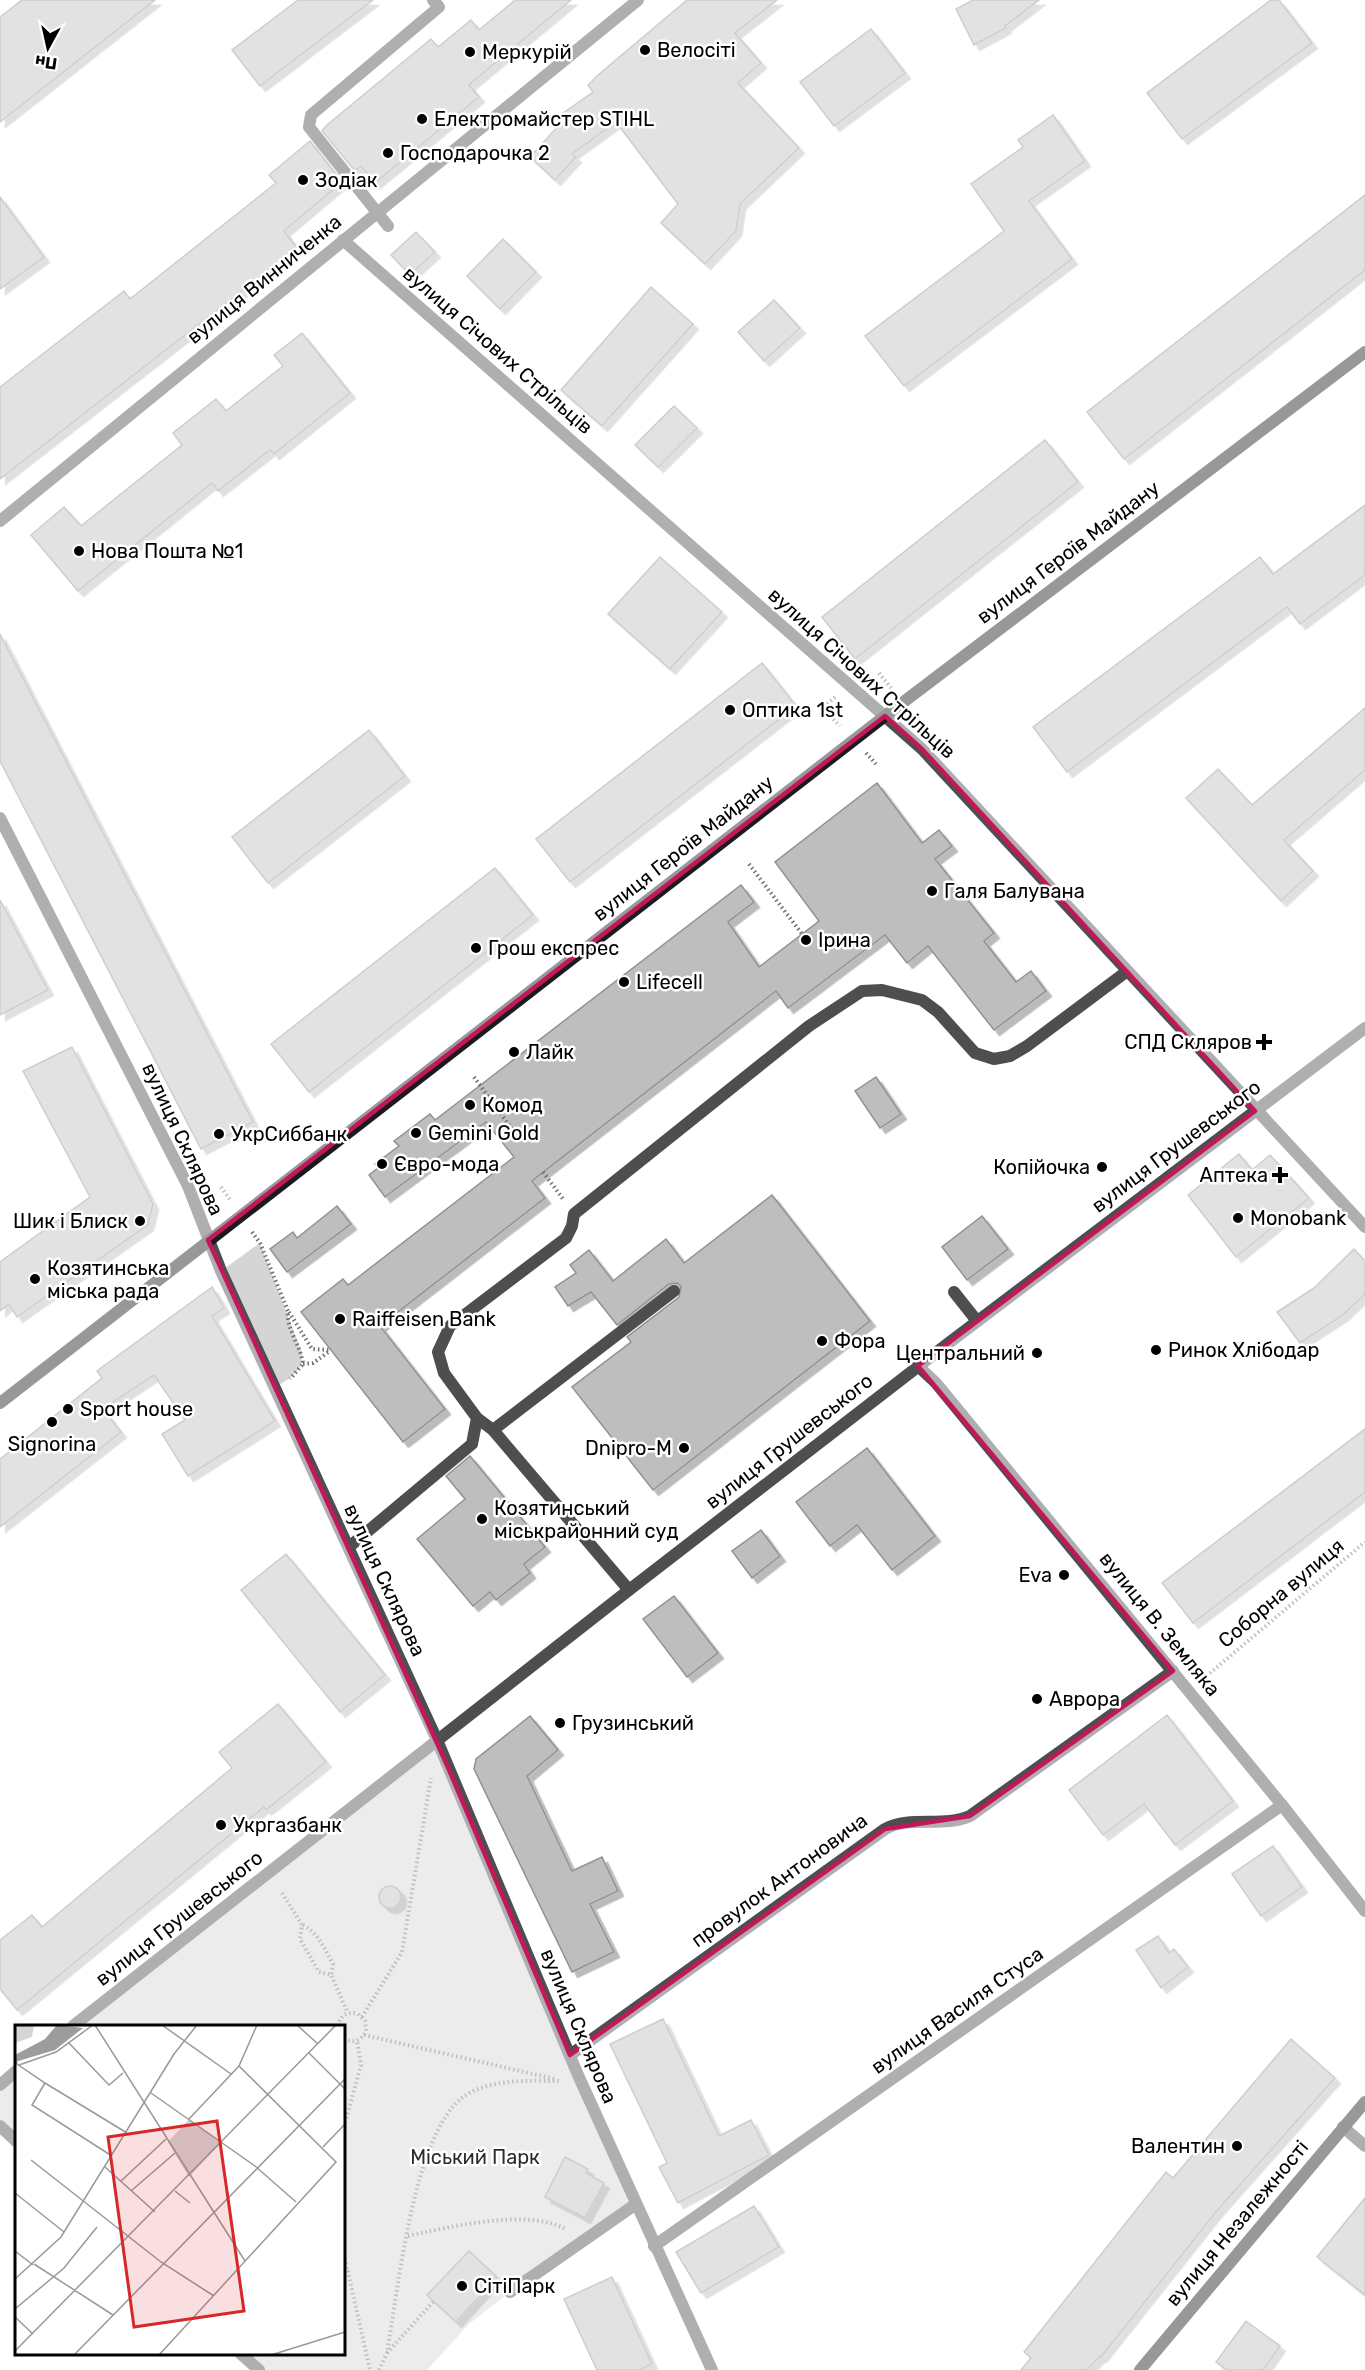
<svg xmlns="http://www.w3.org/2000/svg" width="1365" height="2370" font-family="Rubik,sans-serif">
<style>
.green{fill:#d5d5d5}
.building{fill:#bebebe;stroke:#929292;stroke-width:1.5;filter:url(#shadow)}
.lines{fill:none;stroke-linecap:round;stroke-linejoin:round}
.path{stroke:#707070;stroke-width:4;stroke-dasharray:1.5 3;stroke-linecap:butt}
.lane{stroke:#4e4e4e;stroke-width:12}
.street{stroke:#4e4e4e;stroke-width:12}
.secondary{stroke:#1b1b1b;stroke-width:12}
.marked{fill:none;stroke:#c2185b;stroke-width:4.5;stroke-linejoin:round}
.poi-dot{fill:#000;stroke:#fff;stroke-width:2}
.labels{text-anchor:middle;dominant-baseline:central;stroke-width:5;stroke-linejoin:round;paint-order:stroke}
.poi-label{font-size:20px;fill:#000;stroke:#fff;text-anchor:start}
.street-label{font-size:20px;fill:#000;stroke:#fff}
.park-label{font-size:20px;fill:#2c2c2c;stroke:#fff}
.inset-road{fill:none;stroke:#999;stroke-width:1.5}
.view{fill:#d62828;fill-opacity:0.15;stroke:#d62828;stroke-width:3}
.inset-edge{fill:none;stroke:#000;stroke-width:3}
</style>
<defs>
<filter id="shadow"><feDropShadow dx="5.5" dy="5.5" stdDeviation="0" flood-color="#0004"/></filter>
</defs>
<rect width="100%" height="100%" fill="#fff"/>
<g class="green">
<path d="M260,1243L302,1353C303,1372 291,1377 276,1387L221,1271Z"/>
<path d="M437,1740L636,2204L510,2292L469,2324L427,2370H259L242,2354H344V2026H76Z"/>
<path d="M16,2073V2141L0,2126V2086Z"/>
</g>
<g class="building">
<path d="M22,0H155L0,122V17Z"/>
<path d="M298,0H373L260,86L232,50Z"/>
<path d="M515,0H571L469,85L479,97L375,183L361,166L355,171L322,131L327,125L431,39L438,47L471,20L479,30Z"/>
<path d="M687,0H777L735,33L761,63L738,83L799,148L740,204L736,231L705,264L661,223L678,204L616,122L572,154L576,157L555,180L530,157L560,124L556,118L593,92L588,85L598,75Z"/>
<path d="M973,0H1039L1005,26L1006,28L974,45L956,9Z"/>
<path d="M1271,0H1279L1312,43L1182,139L1147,93Z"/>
<path d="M871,29L905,73L834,126L800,82Z"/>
<path d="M1053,115L1085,161L1029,201L1072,259L904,386L865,336L1004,231L971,184L1023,147L1018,140Z"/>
<path d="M310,141L342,182L284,231L297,248L0,479V387L124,291L130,299L276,183L269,175Z"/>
<path d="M1365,195V270L1124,459L1087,412Z"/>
<path d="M0,197L44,257L0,289Z"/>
<path d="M416,232L435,252L410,275L391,255Z"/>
<path d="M503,239L536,272L500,309L467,276Z"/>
<path d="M651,287L693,324L602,426L561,390Z"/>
<path d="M774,300L800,328L764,361L738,332Z"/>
<path d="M302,333L350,393L274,454L270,450L218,491L212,483L78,591L31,535L64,507L81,526L182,445L173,433L216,399L226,411L283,366L274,355Z"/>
<path d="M674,406L697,428L658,467L635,445Z"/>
<path d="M1045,440L1078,482L855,659L822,617Z"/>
<path d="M1365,505V575L1300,624L1287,607L1067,772L1033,727L1260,557L1273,574Z"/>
<path d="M660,557L722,612L670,669L608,614Z"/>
<path d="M0,634L253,1122L201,1149L0,761Z"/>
<path d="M762,663L796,706L570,882L536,839Z"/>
<path d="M1365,708V770L1284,840L1313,871L1281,901L1186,798L1218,769L1252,805Z"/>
<path d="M369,730L405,776L268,883L232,837Z"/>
<path d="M877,783L922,843L939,830L952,846L935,859L994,933L984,941L1016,982L1031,971L1046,991L994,1030L928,946L907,963L885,935L788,1008L776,991L532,1181L545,1198L380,1326L445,1409L403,1442L301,1312L343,1279L348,1285L514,1157L486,1122L385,1197L369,1175L378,1168L375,1164L399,1146L394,1141L430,1114L435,1120L741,885L754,902L728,922L759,967L819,921L775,862Z"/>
<path d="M495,868L533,915L309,1092L271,1044Z"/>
<path d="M0,900L48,990L0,1015Z"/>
<path d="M72,1047L153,1204L148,1225L17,1317L9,1304L0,1311V1262L90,1197L23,1071Z"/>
<path d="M876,1077L901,1114L880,1128L855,1091Z"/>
<path d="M1239,1154L1252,1170L1270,1155L1309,1198L1236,1257L1188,1195Z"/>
<path d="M772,1195L870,1321L653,1490L572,1387L631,1342L627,1337L679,1297L681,1286L677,1283L669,1284L617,1325L591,1292L568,1306L555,1287L576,1273L570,1265L589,1250L613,1281L666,1239L684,1263Z"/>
<path d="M337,1206L351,1224L287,1272L270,1249L293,1232L297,1238Z"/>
<path d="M982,1216L1008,1249L967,1280L942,1247Z"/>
<path d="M1354,1249L1365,1261V1294L1343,1315L1300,1343L1277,1312L1314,1288Z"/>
<path d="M212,1287L224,1308L212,1316L275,1421L188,1476L162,1434L185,1420L154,1375L103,1409L121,1432L0,1527V1459L102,1378L97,1371Z"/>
<path d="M1365,1429V1492L1193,1623L1162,1583Z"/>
<path d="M867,1448L935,1536L892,1570L857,1525L830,1546L796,1502Z"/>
<path d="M470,1456L545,1547L524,1564L530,1573L496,1600L490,1592L473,1606L417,1539L465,1499L446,1476Z"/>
<path d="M761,1530L780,1556L752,1578L732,1551Z"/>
<path d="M286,1554L385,1675L340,1712L241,1590Z"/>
<path d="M674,1596L718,1653L687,1677L643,1619Z"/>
<path d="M278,1704L326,1762L266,1810L264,1807L17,2010L0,1989V1940L32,1915L42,1927L232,1768L219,1752Z"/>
<path d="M1167,1715L1233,1801L1175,1845L1144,1804L1103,1835L1069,1790Z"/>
<path d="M530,1716L558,1750L527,1776L572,1871L602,1857L618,1891L590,1904L614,1952L572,1972L474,1769L476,1759Z"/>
<path d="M1273,1846L1302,1887L1261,1916L1232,1874Z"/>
<circle cx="390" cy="1897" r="11"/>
<path d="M1158,1936L1169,1953L1174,1949L1188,1967L1161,1988L1136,1950Z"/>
<path d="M663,2019L719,2136L751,2120L769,2155L678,2203L659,2167L667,2163L610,2044Z"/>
<path d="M1291,2039L1335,2078L1216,2212L1101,2357L1100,2356L1087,2370H1021L1031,2358L1024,2352L1166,2172L1173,2178Z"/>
<path d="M565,2157L588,2169L586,2173L604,2183L585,2218L545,2197Z"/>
<path d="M1365,2198V2295L1317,2257Z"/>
<path d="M754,2206L779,2247L701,2293L676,2252Z"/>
<path d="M469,2251L497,2277L456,2322L427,2295Z"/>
<path d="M612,2277L652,2364L640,2370H597L564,2299Z"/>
<path d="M1246,2321L1280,2346L1263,2370H1227L1216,2362Z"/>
</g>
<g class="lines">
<g class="path">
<path d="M879,673L891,688"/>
<path d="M835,697L823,708L840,726"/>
<path d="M866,753L876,764"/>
<path d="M749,864L802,934"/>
<path d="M474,1077L516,1135"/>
<path d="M543,1172L563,1199"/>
<path d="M221,1187L231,1201"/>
<path d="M252,1232L260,1243L288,1311C286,1329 301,1346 303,1364L290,1379"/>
<path d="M289,1312L312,1349L330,1350"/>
<path d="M303,1364L313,1363L330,1351"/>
<path d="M1203,1679L1365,1542"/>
<path d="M282,1893L302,1925L300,1939L319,1972L331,1975L348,2013"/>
<path d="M303,1925C319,1934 324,1948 333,1964L331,1975"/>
<path d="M362,2017L402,1952L431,1778"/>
<path d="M338,2026C340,2015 348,2011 358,2014L365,2021L366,2031C362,2040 353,2044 344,2039"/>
<path d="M364,2035L555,2079"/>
<path d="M344,2127L361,2065L357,2041"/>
<path d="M408,2236C449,2227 528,2208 565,2229"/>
<path d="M344,2254L347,2271"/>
<path d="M344,2268L348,2272L370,2370"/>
<path d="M387,2353L434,2301"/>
<path d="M379,2370L387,2353C398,2291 413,2136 462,2098C488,2078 529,2081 560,2081"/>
</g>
<g class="lane">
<path d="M388,226L309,127L311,115L439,7L433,0"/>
<path d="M954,1292L977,1321"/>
<path d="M493,1430L674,1291"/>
<path d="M349,1547L472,1444L477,1418L444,1373L438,1352L450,1326L566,1238L572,1226L574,1214L809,1026L862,991L882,990L922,1000L938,1012L975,1053L994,1059L1010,1056L1027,1046L1126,972"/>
<path d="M510,2292L636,2204"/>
</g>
<g class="street">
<path d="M343,240L922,749L1365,1227"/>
<path d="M0,521L638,0"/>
<path d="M0,818L188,1186L221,1271L437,1740L578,2075L712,2370"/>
<path d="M918,1366L936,1383L1282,1805L1365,1911"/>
<path d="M477,1418L493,1430L629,1590"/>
<path d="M73,2026L629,1590L946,1345L1365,1028"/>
<path d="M570,2055L885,1829C911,1815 943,1828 970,1816L1173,1671"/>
<path d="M0,2085L16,2071"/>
<path d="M0,2126L16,2141"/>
<path d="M1343,2127L1365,2146"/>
<path d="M654,2246L1282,1805"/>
<path d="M241,2354L259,2370"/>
</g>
<g class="secondary">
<path d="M0,1403L885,716L1365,352"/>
<path d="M1140,2370L1365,2102"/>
</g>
</g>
<path d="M0 0H1365V2370H0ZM885,716L922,749L1255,1111L918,1366L1173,1671L970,1816L885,1829L570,2055L447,1765L208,1240Z" fill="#fff" fill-opacity=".55" fill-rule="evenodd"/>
<path class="marked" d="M885,716L922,749L1255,1111L918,1366L1173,1671L970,1816L885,1829L570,2055L447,1765L208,1240Z"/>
<g class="poi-dot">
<circle cx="645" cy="50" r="6"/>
<circle cx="470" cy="52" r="6"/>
<circle cx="422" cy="119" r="6"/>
<circle cx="388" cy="153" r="6"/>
<circle cx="303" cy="180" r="6"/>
<circle cx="79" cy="551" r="6"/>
<circle cx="730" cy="710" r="6"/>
<circle cx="932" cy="891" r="6"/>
<circle cx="806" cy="940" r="6"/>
<circle cx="476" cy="948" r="6"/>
<circle cx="624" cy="982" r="6"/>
<path d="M1261 1033h6v6h6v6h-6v6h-6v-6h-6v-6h6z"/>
<circle cx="514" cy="1052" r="6"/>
<circle cx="470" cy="1105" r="6"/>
<circle cx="416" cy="1133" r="6"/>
<circle cx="219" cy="1134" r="6"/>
<circle cx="382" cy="1164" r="6"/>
<circle cx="1102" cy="1167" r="6"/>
<path d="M1277 1166h6v6h6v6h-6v6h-6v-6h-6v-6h6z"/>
<circle cx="1238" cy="1218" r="6"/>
<circle cx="140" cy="1221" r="6"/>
<circle cx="35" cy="1279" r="6"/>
<circle cx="340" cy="1319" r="6"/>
<circle cx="822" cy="1341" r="6"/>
<circle cx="1156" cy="1350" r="6"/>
<circle cx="1037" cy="1353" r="6"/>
<circle cx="68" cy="1409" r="6"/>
<circle cx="52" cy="1422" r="6"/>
<circle cx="684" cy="1448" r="6"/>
<circle cx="482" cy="1519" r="6"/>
<circle cx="1064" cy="1575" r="6"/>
<circle cx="1037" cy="1699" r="6"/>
<circle cx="560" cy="1723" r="6"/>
<circle cx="221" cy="1825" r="6"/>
<circle cx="1237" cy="2146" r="6"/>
<circle cx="462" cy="2286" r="6"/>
</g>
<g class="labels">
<g class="poi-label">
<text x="657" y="50">Велосіті</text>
<text x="482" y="52">Меркурій</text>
<text x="434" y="119">Електромайстер STIHL</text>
<text x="400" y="153">Господарочка 2</text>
<text x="315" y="180">Зодіак</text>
<text x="91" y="551">Нова Пошта №1</text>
<text x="742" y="710">Оптика 1st</text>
<text x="944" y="891">Галя Балувана</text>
<text x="818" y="940">Ірина</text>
<text x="488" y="948">Грош експрес</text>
<text x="636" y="982">Lifecell</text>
<text x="1252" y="1042" text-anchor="end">СПД Скляров</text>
<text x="526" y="1052">Лайк</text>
<text x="482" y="1105">Комод</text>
<text x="428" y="1133">Gemini Gold</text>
<text x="231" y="1134">УкрСиббанк</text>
<text x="394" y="1164">Євро-мода</text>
<text x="1090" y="1167" text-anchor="end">Копійочка</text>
<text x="1268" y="1175" text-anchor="end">Аптека</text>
<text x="1250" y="1218">Monobank</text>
<text x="128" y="1221" text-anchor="end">Шик і Блиск</text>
<text x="47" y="1268">Козятинська<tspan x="47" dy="23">міська рада</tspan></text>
<text x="352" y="1319">Raiffeisen Bank</text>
<text x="834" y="1341">Фора</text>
<text x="1168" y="1350">Ринок Хлібодар</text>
<text x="1025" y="1353" text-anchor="end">Центральний</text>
<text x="80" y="1409">Sport house</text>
<text x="52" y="1444" text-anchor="middle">Signorina</text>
<text x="672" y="1448" text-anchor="end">Dnipro-M</text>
<text x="494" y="1508">Козятинський<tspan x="494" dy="23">міськрайонний суд</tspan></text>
<text x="1052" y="1575" text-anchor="end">Eva</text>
<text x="1049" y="1699">Аврора</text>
<text x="572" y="1723">Грузинський</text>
<text x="233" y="1825">Укргазбанк</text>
<text x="1225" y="2146" text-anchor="end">Валентин</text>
<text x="474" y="2286">СітіПарк</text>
</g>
<g class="street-label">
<text transform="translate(264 279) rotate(-39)">вулиця Винниченка</text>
<text transform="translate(498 350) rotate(41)">вулиця Січових Стрільців</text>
<text transform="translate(1068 552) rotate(-37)">вулиця Героїв Майдану</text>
<text transform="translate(862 673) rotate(42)">вулиця Січових Стрільців</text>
<text transform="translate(683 848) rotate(-38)">вулиця Героїв Майдану</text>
<text transform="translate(183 1139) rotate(65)">вулиця Склярова</text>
<text transform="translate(1176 1146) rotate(-37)">вулиця Грушевського</text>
<text transform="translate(789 1441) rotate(-38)">вулиця Грушевського</text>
<text transform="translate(385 1580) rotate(65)">вулиця Склярова</text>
<text transform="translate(1281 1593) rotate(-40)">Соборна вулиця</text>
<text transform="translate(1160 1624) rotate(51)">вулиця В. Земляка</text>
<text transform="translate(779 1880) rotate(-36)">провулок Антоновича</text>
<text transform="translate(179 1918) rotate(-38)">вулиця Грушевського</text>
<text transform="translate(957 2010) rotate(-35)">вулиця Василя Стуса</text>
<text transform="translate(579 2026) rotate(67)">вулиця Склярова</text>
<text transform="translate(1237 2223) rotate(-50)">вулиця Незалежності</text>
</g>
<g class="park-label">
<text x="475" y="2157">Міський Парк</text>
</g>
</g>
<g transform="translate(15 2025)">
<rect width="330" height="330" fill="#fff"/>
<path d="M0,0H19L17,12L0,18ZM174,94L207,117L174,152L153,117Z" fill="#d5d5d5"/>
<path d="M42,0L68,3L40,25L0,37V30L30,14Z" fill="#9c9c9c"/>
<path class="inset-road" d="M80,0L230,236M147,0L216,49M282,0L303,19M53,17L94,60L108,48M294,28L330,64M0,33L2,39L30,58L112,108M4,40L41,27L78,0M30,58L17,80L97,131M136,68L240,141L281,177M174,94L224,41L242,0M308,122L330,99M16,135L146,237L199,271M90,142L140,187M106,156L151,114M116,166L160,128M160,166L175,178M0,168L49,207M0,226L18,240M19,239L98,290M0,254L46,212L159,29L182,0M0,284L49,243L82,202M0,292L18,309M0,326L321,0M59,330L330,54M144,330L321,137L224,41M256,330L330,307"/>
<path class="view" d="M202,96L229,286L119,302L93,112Z"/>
<rect width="330" height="330" class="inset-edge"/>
</g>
<g transform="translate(48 48) rotate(188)" stroke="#ffffff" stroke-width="4.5" paint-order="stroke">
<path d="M0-4.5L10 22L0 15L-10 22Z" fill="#000000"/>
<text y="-9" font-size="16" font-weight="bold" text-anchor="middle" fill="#000000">Пн</text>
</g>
</svg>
